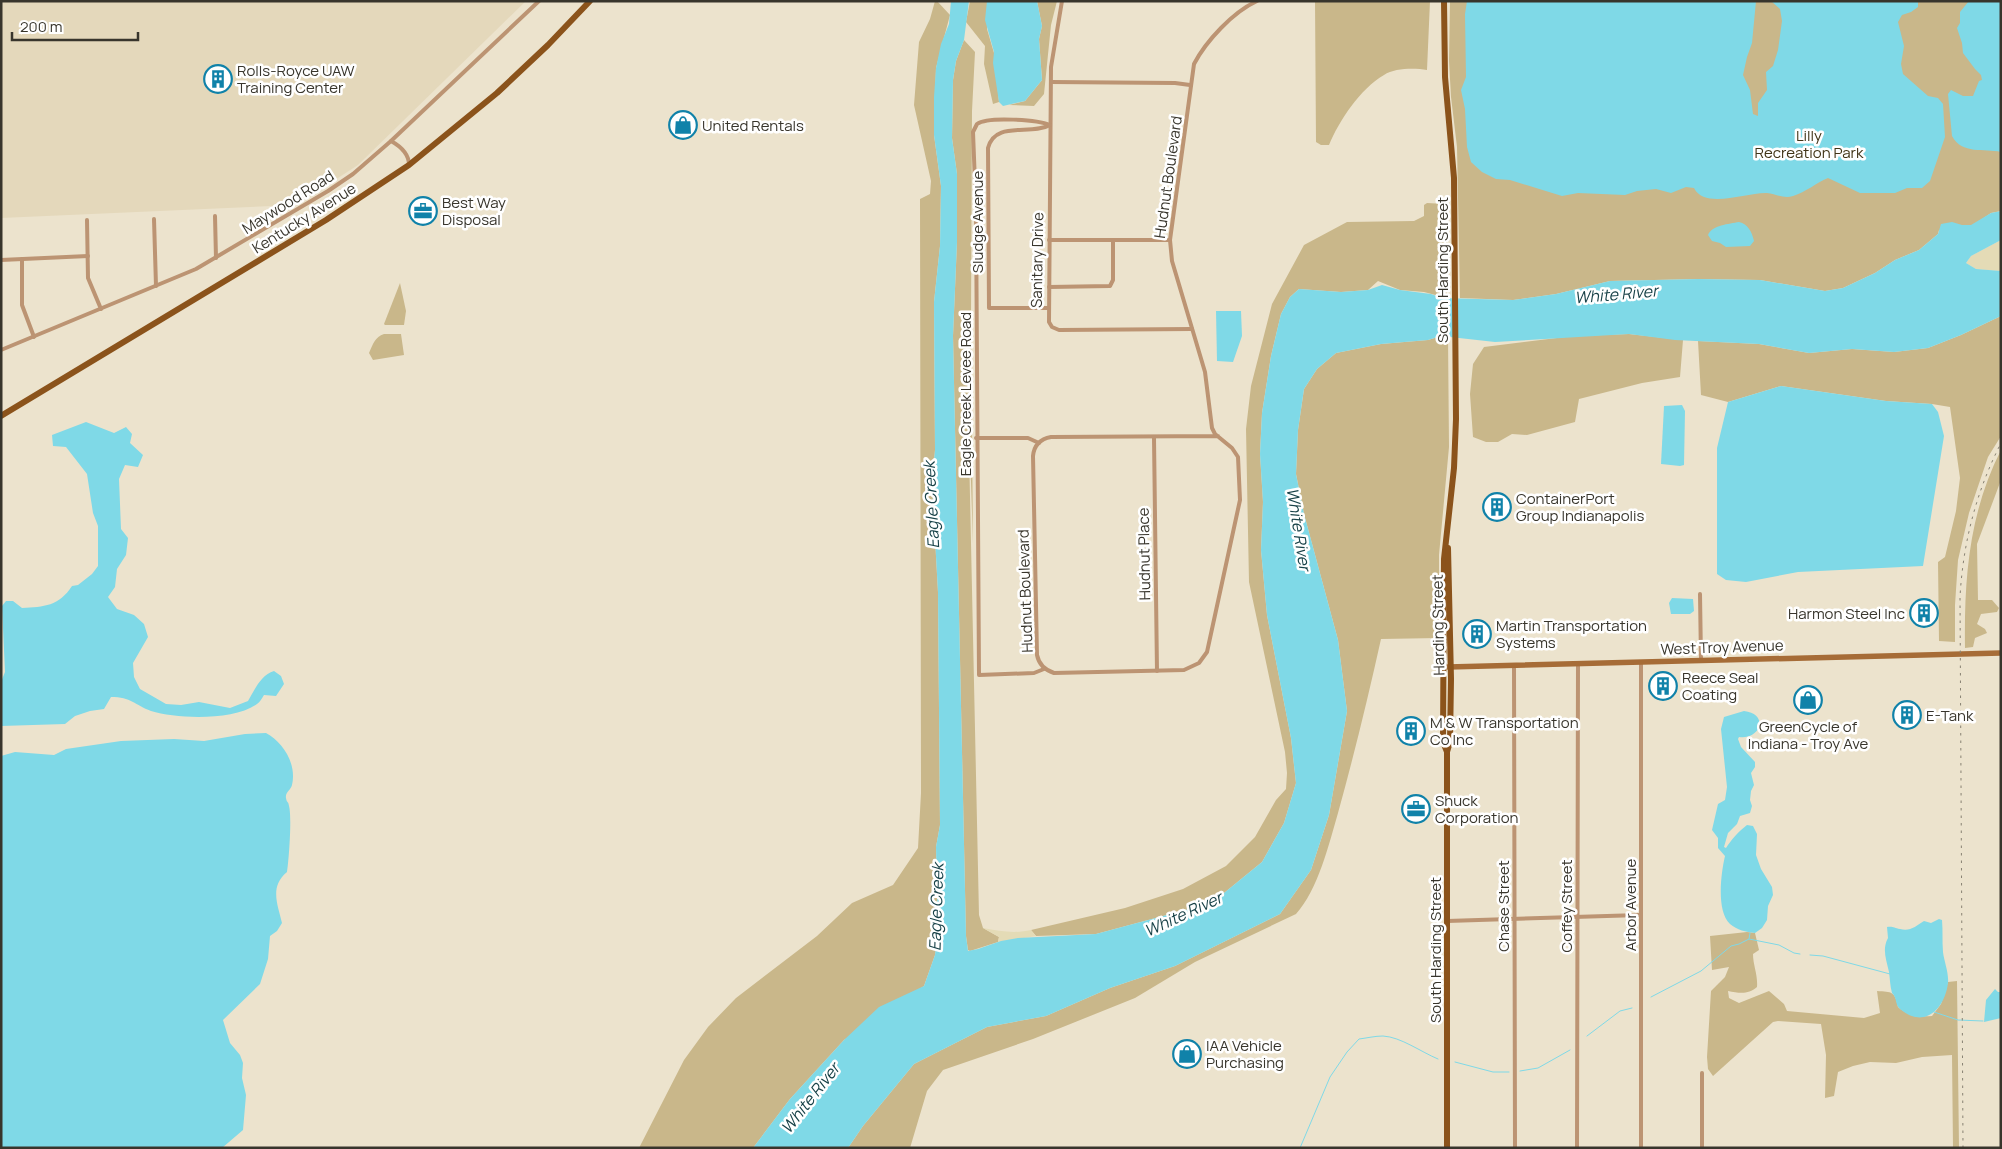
<svg xmlns="http://www.w3.org/2000/svg" width="2002" height="1149" font-family="Manrope,sans-serif">
<style>
.built{fill:#e4d8bb}
.green{fill:#c9b78a}
.sand{fill:#e4dbb6}
.water{fill:#7fd9e7}
.lines{fill:none;stroke-linecap:round;stroke-linejoin:round}
.stream{stroke:#7fd9e7;stroke-width:1}
.minor{stroke:#bc9473;stroke-width:4}
.secondary{stroke:#a66c37;stroke-width:5.5}
.primary{stroke:#8b531b;stroke-width:6}
.rail{stroke:#888273;stroke-width:1;stroke-dasharray:2.5 5;stroke-linecap:butt}
.labels{text-anchor:middle;dominant-baseline:central;stroke-width:5;stroke-linejoin:round;paint-order:stroke}
.poi-label{font-size:15px;fill:#38352c;stroke:#fff;text-anchor:start}
.park-label{font-size:15px;fill:#403417;stroke:#fff}
.street-label{font-size:15px;fill:#38352c;stroke:#fff}
.water-label{font-size:16px;font-style:italic;fill:#184248;stroke:#fff}
</style>
<rect width="100%" height="100%" fill="#ece3cd"/>
<path class="built" d="M1,1H526L358,165L296,205L1,218Z"/>
<g class="green">
<path d="M935,1H937L950,15L936,68L934,135L941,186L940,246L934,302L935,450L932,484L938,592L940,825L936,847L938,932L935,955L924,986L844,1040L790,1099L753,1148H639L684,1060L708,1027L736,998L817,936L852,903L893,885L918,848L921,793L920,199L930,194L931,181L914,105L919,42L930,19Z"/>
<path d="M970,1H987V29L994,53L999,102L993,104L984,64L985,46L966,22Z"/>
<path d="M1037,1H1057L1051,25L1044,94L1034,106L1009,105L1025,101L1042,80L1039,39L1042,26Z"/>
<path d="M1315,1H1430L1427,70C1414,68 1395,68 1384,75C1360,89 1339,121 1329,145H1321L1316,142Z"/>
<path d="M1450,1H2001V211L1991,213L1972,226L1939,230L1938,234L1919,250L1895,260L1875,273L1843,288L1825,291L1760,280L1698,279L1610,281L1556,294L1513,300L1460,298L1457,147L1451,97L1449,61Z"/>
<path d="M964,40L975,52L972,111L971,319L973,544L967,357L979,915L983,928L999,937L998,942L970,951L968,950L966,936L953,336L957,242V174L952,138L953,80L956,61Z"/>
<path d="M1427,203L1445,204L1447,207V298L1424,292L1400,290L1378,281L1368,290L1341,292L1299,289L1290,297L1281,314L1271,356L1262,413L1260,454L1263,502L1261,550L1267,615L1291,738L1296,783L1284,823L1262,862L1224,893L1204,905L1096,934L1036,936L1031,930L1125,908L1183,889L1226,866L1255,837L1276,800L1286,789L1287,773L1285,752L1249,582L1246,429L1251,386L1272,304L1304,245L1347,222L1414,221L1424,216V205Z"/>
<path d="M400,283L406,311L404,325H385L384,324Z"/>
<path d="M2001,316V436L1988,457L1969,513L1958,560L1955,605V642L1939,641L1938,562L1945,557L1956,511L1960,478L1950,407L1932,404L1886,401L1781,386L1728,402L1701,395L1698,341L1759,344L1809,353L1852,349L1894,352L1928,348L1961,335Z"/>
<path d="M384,334H401L404,355L373,360L369,353C373,344 375,337 384,334Z"/>
<path d="M1629,334L1683,340L1680,377L1642,383L1579,399L1575,422L1527,435L1512,434L1498,442H1486L1473,437L1470,394L1473,364L1484,347L1573,336Z"/>
<path d="M1441,336L1448,337L1449,447L1439,555V638L1381,639C1368,698 1354,755 1338,813C1329,844 1318,890 1296,914L1195,962L1135,998L1033,1039L943,1070L927,1091L910,1148H848L863,1126L914,1064L987,1027L1046,1016L1110,988L1175,966L1280,914L1311,870L1329,815L1347,711L1338,640L1304,514L1296,474L1298,430L1304,389L1317,369L1336,353L1381,344L1428,340Z"/>
<path d="M2001,450V480L1977,544L1978,600H1992L1999,608L1997,612L1981,614L1977,624L1985,629L1987,633L1975,638L1973,647L1965,648C1964,578 1969,513 2001,450Z"/>
<path d="M1747,932L1755,933L1759,950L1753,954C1753,965 1758,975 1757,987C1748,995 1739,993 1728,991L1729,998L1739,1003L1769,991L1784,1004L1787,1011L1864,1018L1880,1013L1877,991C1892,992 1895,991 1898,1007C1908,1016 1919,1017 1932,1016L1941,1004L1948,982L1957,981L1959,1148H1953L1952,1055L1922,1057L1896,1063L1870,1062L1853,1066L1838,1072L1834,1096L1825,1098L1826,1055L1821,1024L1778,1021L1773,1022L1713,1076L1708,1069L1707,1057L1711,991L1725,977L1729,967L1712,970L1710,936Z"/>
</g>
<g class="sand">
<path d="M2001,240V271L1976,269L1966,263L1971,256Z"/>
<path d="M983,928C1000,931 1014,934 1031,930L1036,936L998,942L999,937Z"/>
</g>
<g class="water">
<path d="M951,1H969L964,40L956,61L953,80L952,138L957,174V242L953,336L966,936L968,951L978,949L1001,941L1018,938L1096,934L1204,905L1224,893L1262,862L1284,823L1296,783L1291,738L1267,615L1261,550L1263,502L1260,454L1262,413L1271,356L1281,314L1290,297L1299,289L1341,292L1368,290L1382,285L1400,290L1431,294L1442,298L1513,300L1556,294L1610,281L1698,279L1760,280L1825,291L1843,288L1875,273L1895,260L1919,250L1938,234L1941,224L1952,222L1962,225H1971L1991,213L2001,211V240L1971,256L1966,263L1976,269L2001,271V316L1961,335L1928,348L1894,352L1852,349L1809,353L1759,344L1675,340L1629,334L1495,342L1441,336L1428,340L1381,344L1336,353L1317,369L1304,389L1298,430L1296,474L1304,514L1338,640L1347,711L1329,815L1311,870L1280,914L1175,966L1110,988L1046,1016L987,1027L914,1064L863,1126L848,1148H753L790,1099L844,1040L879,1007L924,986L935,955L938,932L936,847L940,825L938,592L932,484L935,450L934,302L940,246L941,186L934,135V97L936,68L941,44L949,24Z"/>
<path d="M987,1H1037L1042,26L1039,39L1042,80L1025,101L1003,106L999,102L993,63L994,52L985,20Z"/>
<path d="M1467,1H1756L1752,43L1747,57L1743,75L1750,90L1753,114L1758,116V103L1767,90L1766,72L1773,66L1778,50L1782,21L1780,9L1771,1H1918V7L1911,12L1902,15L1898,22L1904,46L1901,64L1903,74L1928,96L1938,98L1943,104L1945,137L1930,181L1922,188H1907L1895,193H1860L1828,178C1816,183 1806,192 1793,196C1784,199 1776,194 1767,193C1747,192 1705,210 1694,188L1686,187L1671,193L1656,189L1637,191L1625,195L1578,193L1562,196L1510,180L1496,179L1482,172L1471,162L1467,147L1465,109L1461,90L1466,77L1465,14Z"/>
<path d="M1969,1H2001V152C1984,148 1962,155 1952,136L1948,94L1951,90L1963,96H1973L1979,81L1982,80L1981,75L1975,69L1963,53L1962,43L1957,28L1960,23V12Z"/>
<path d="M1739,222C1748,224 1752,232 1754,241L1750,246L1726,247L1720,243L1712,241L1708,235C1712,225 1729,224 1739,222Z"/>
<path d="M1216,311H1241L1242,336L1233,362L1217,361Z"/>
<path d="M1781,386L1886,401L1932,404L1938,412L1944,436L1923,566L1798,572L1746,582L1726,580L1717,574V448L1728,402Z"/>
<path d="M1682,405L1685,411L1684,465L1680,466L1661,464L1664,406Z"/>
<path d="M86,422L114,433L126,427L132,434L130,443L143,455L138,467L125,465L119,479L121,529L128,538L126,555L117,569L115,587L108,597L117,609L134,615L144,624L148,637L133,663L134,677L140,689L166,704L181,705L199,702L230,708L248,701C255,689 261,675 274,671L281,676L284,684L276,696L264,695C262,698 260,702 257,704C233,721 177,719 151,711C135,705 131,697 111,697L104,709L90,711L75,716L65,724L1,726V682L5,672L2,606L6,601H13L22,608C44,607 59,606 72,586L78,585L92,574L98,566V526L93,513L87,474L66,447L53,446L52,435Z"/>
<path d="M1672,598L1693,599L1694,611L1690,614H1671L1669,603Z"/>
<path d="M1744,711C1755,713 1760,716 1760,727C1754,735 1749,738 1739,737L1738,739L1741,747L1755,762V767L1751,773L1754,785L1751,791L1750,800L1752,806L1750,813L1740,816L1737,824L1728,833L1724,847L1726,848C1731,840 1739,831 1747,825L1753,826L1757,834L1756,855L1761,869L1772,887L1773,895L1768,906L1767,920L1762,928L1755,933C1746,932 1737,930 1730,924C1716,911 1721,873 1725,856L1718,848V838L1712,830L1718,804L1725,800L1727,787L1721,729L1724,717Z"/>
<path d="M266,733C283,742 297,764 292,785C291,790 285,792 286,798C287,804 288,800 289,806C292,817 289,859 287,872C269,887 278,905 282,923L277,931L270,936L268,959L260,984L223,1020L230,1043L240,1055L243,1063L242,1078L246,1095L243,1130L222,1148H1V756L15,752L54,755L66,749L121,741L174,739L204,741L245,734Z"/>
<path d="M1939,919L1942,920C1943,931 1942,941 1943,952C1944,961 1949,973 1948,983C1945,1008 1925,1030 1900,1009C1895,1005 1897,997 1892,993C1890,986 1890,979 1889,972C1886,959 1882,949 1888,938L1887,927C1893,926 1894,928 1900,929C1910,932 1916,926 1924,921L1931,923Z"/>
<path d="M1995,989L1998,992H2001V1018L1984,1022L1986,1000Z"/>
</g>
<g class="lines">
<g class="stream">
<path d="M1749,939L1750,933"/>
<path d="M1810,955L1823,956L1890,974"/>
<path d="M1651,997L1701,971L1731,946L1739,944L1749,939L1779,945L1794,953L1800,954"/>
<path d="M1934,1012L1958,1020L1983,1021"/>
<path d="M1587,1036L1620,1011L1632,1008"/>
<path d="M1455,1062L1493,1072H1509"/>
<path d="M1520,1071L1538,1068L1570,1050"/>
<path d="M1300,1148L1330,1077L1347,1052L1359,1039C1367,1038 1375,1036 1383,1036C1401,1037 1421,1052 1438,1059"/>
</g>
<g class="minor">
<path d="M1062,1L1051,67L1049,322L1052,327L1059,330L1192,329"/>
<path d="M1051,82L1175,83L1190,85"/>
<path d="M391,141C400,146 409,154 409,165"/>
<path d="M215,216L216,258"/>
<path d="M154,219L156,286"/>
<path d="M87,220L88,278L101,309"/>
<path d="M1049,240H1170"/>
<path d="M22,259V305L34,337"/>
<path d="M1,260L88,256"/>
<path d="M1049,287L1110,286L1113,280V240"/>
<path d="M1048,308H989L988,148C995,120 1031,136 1050,125"/>
<path d="M1,350L196,269L328,191L353,174L391,141L539,1"/>
<path d="M1218,436L1051,437C1040,439 1034,446 1033,456L1037,655C1039,665 1045,670 1054,673L1184,670L1199,663L1207,652L1240,500L1238,457L1232,448L1215,434L1212,428L1205,372L1172,261L1170,240L1194,64C1206,41 1233,12 1257,1"/>
<path d="M976,438H1028L1039,443"/>
<path d="M1154,438L1157,671"/>
<path d="M1700,594L1701,660"/>
<path d="M1514,665L1515,1148"/>
<path d="M1044,669L1034,673L979,675L976,209L973,132L977,124C988,116 1038,120 1050,125"/>
<path d="M1447,921L1640,915"/>
<path d="M1702,1073V1148"/>
<path d="M1577,1148L1578,664"/>
<path d="M1641,1148V662"/>
</g>
<path class="secondary" d="M1448,667L2001,653"/>
<g class="primary">
<path d="M1444,1L1445,77L1454,178L1456,419L1454,468L1444,559L1443,742L1447,752V1148"/>
<path d="M1,416L326,220L409,165L497,93L548,45L590,1"/>
<path d="M1447,752L1450,742L1451,679L1448,548"/>
</g>
<path class="rail" d="M1963,1148L1960,597C1963,543 1976,492 2001,443"/>
</g>
<defs>
<symbol id="building-ring" viewBox="-11 -11 22 22"><circle r="9.5" fill="#fff" stroke="#1082a9" stroke-width="1.5"/><path d="M-4-6H4V6H1V3H-1V6H-4ZM-2.5-4.3h1.7v1.8h-1.7ZM.8-4.3h1.7v1.8H.8ZM-2.5-1h1.7V.8h-1.7ZM.8-1h1.7V.8H.8Z" fill="#1082a9"/></symbol>
<symbol id="shop-ring" viewBox="-11 -11 22 22"><circle r="9.5" fill="#fff" stroke="#1082a9" stroke-width="1.5"/><path d="M-5-2.5h2.3a2.7 3.5 0 0 1 5.4 0H5L5.5 6h-11ZM-1.5-2.5h3a1.5 2.3 0 0 0-3 0Z" fill="#1082a9"/></symbol>
<symbol id="office-ring" viewBox="-11 -11 22 22"><circle r="9.5" fill="#fff" stroke="#1082a9" stroke-width="1.5"/><path d="M-6-3h4V-5.5h4V-3h4V5H-6ZM-1-4.5V-3h2v-1.5ZM-6 0V1H6V0Z" fill="#1082a9"/></symbol>
</defs>
<g fill-rule="evenodd">
<use href="#building-ring" x="202" y="63" width="32" height="32"/>
<use href="#shop-ring" x="667" y="109" width="32" height="32"/>
<use href="#office-ring" x="407" y="195" width="32" height="32"/>
<use href="#building-ring" x="1481" y="491" width="32" height="32"/>
<use href="#building-ring" x="1908" y="597" width="32" height="32"/>
<use href="#building-ring" x="1461" y="618" width="32" height="32"/>
<use href="#building-ring" x="1647" y="670" width="32" height="32"/>
<use href="#shop-ring" x="1792" y="684" width="32" height="32"/>
<use href="#building-ring" x="1891" y="699" width="32" height="32"/>
<use href="#building-ring" x="1395" y="715" width="32" height="32"/>
<use href="#office-ring" x="1400" y="793" width="32" height="32"/>
<use href="#shop-ring" x="1171" y="1038" width="32" height="32"/>
</g>
<g class="labels">
<g class="poi-label">
<text x="237" y="70">Rolls-Royce UAW<tspan x="237" dy="17">Training Center</tspan></text>
<text x="702" y="125">United Rentals</text>
<text x="442" y="202">Best Way<tspan x="442" dy="17">Disposal</tspan></text>
<text x="1516" y="498">ContainerPort<tspan x="1516" dy="17">Group Indianapolis</tspan></text>
<text x="1905" y="613" text-anchor="end">Harmon Steel Inc</text>
<text x="1496" y="625">Martin Transportation<tspan x="1496" dy="17">Systems</tspan></text>
<text x="1682" y="677">Reece Seal<tspan x="1682" dy="17">Coating</tspan></text>
<text x="1926" y="715">E-Tank</text>
<text x="1430" y="722">M &amp; W Transportation<tspan x="1430" dy="17">Co Inc</tspan></text>
<text x="1808" y="726" text-anchor="middle">GreenCycle of<tspan x="1808" dy="17">Indiana - Troy Ave</tspan></text>
<text x="1435" y="800">Shuck<tspan x="1435" dy="17">Corporation</tspan></text>
<text x="1206" y="1045">IAA Vehicle<tspan x="1206" dy="17">Purchasing</tspan></text>
</g>
<g class="park-label">
<text x="1809" y="135">Lilly<tspan x="1809" dy="17">Recreation Park</tspan></text>
</g>
<g class="street-label">
<text transform="translate(1168 177) rotate(-82)">Hudnut Boulevard</text>
<text transform="translate(288 202) rotate(-32)">Maywood Road</text>
<text transform="translate(304 218) rotate(-32)">Kentucky Avenue</text>
<text transform="translate(977 222) rotate(-90)">Sludge Avenue</text>
<text transform="translate(1037 260) rotate(-89)">Sanitary Drive</text>
<text transform="translate(1442 270) rotate(-90)">South Harding Street</text>
<text transform="translate(965 394) rotate(-90)">Eagle Creek Levee Road</text>
<text transform="translate(1144 554) rotate(-91)">Hudnut Place</text>
<text transform="translate(1025 591) rotate(-92)">Hudnut Boulevard</text>
<text transform="translate(1438 625) rotate(-91)">Harding Street</text>
<text transform="translate(1722 647) rotate(-2)">West Troy Avenue</text>
<text transform="translate(1630 905) rotate(-90)">Arbor Avenue</text>
<text transform="translate(1503 906) rotate(-90)">Chase Street</text>
<text transform="translate(1566 906) rotate(-90)">Coffey Street</text>
<text transform="translate(1435 950) rotate(-90)">South Harding Street</text>
</g>
<g class="water-label">
<text transform="translate(1616 294) rotate(-5)">White River</text>
<text transform="translate(931 505) rotate(-93)">Eagle Creek</text>
<text transform="translate(1299 529) rotate(81)">White River</text>
<text transform="translate(936 907) rotate(-88)">Eagle Creek</text>
<text transform="translate(1183 914) rotate(-25)">White River</text>
<text transform="translate(810 1098) rotate(-52)">White River</text>
</g>
</g>
<rect width="2002" height="1149" fill="none" stroke="#38352c" stroke-width="5"/>
<path d="M12 32v8h126v-8" fill="none" stroke="#38352c" stroke-width="2.5"/>
<text x="20" y="32" font-size="15" fill="#38352c" stroke="#ffffff" stroke-width="4" paint-order="stroke">200 m</text>
</svg>
